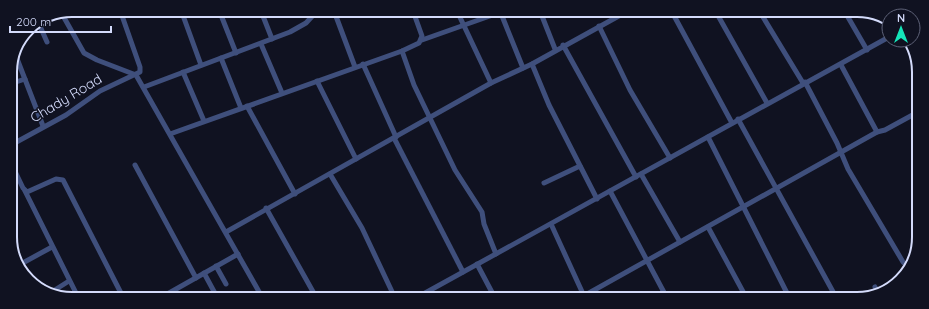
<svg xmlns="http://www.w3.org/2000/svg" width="929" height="309" font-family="Quicksand,sans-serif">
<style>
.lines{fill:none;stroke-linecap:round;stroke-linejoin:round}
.minor{stroke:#3f4f7c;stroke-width:5}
.labels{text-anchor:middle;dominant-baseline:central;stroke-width:3;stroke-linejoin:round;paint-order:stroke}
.street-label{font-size:14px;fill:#d4dbfb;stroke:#101221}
.rim{fill:none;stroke:#d4dbfb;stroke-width:2}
</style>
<rect width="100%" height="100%" fill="#101221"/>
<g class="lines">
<g class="minor">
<path d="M181,10L201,65"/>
<path d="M219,10L236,53"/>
<path d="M261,11L272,39"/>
<path d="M334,11L355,67"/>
<path d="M457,11L491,83"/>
<path d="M500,11L523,68"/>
<path d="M540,11L555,49"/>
<path d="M68,12L73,10"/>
<path d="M672,12L732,123"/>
<path d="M716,12L767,103"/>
<path d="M760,12L803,83"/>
<path d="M845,12L867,50"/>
<path d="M62,14L84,53L97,60L136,75L262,297"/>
<path d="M39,24L47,42"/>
<path d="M599,26L630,90L670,158"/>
<path d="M422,40L504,11"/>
<path d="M905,40L916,56"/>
<path d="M261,44L282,93"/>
<path d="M563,45L636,177"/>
<path d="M402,51L414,85L455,170L482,212L484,224L496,254"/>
<path d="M16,56L43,126"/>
<path d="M221,58L241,108"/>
<path d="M363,64L396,137"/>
<path d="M532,64L549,105L597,199"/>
<path d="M841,65L877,132"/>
<path d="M183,72L204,121"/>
<path d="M317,81L356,159"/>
<path d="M805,82L837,143L848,169L903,262L908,267"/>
<path d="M10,84L25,79"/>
<path d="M144,87L290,32L306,23L317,11"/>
<path d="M247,106L295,194"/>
<path d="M738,119L837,299"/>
<path d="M170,134L402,51L419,43L422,36L413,11"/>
<path d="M708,137L790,299"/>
<path d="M394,138L463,272"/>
<path d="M11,145L66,115L100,91L140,72V67L120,10"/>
<path d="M11,163L23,188L27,192L56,179L63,180L123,297"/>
<path d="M135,165L196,278"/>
<path d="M330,174L362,228L395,298"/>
<path d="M641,174L680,242"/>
<path d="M544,183L580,166"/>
<path d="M25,191L78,297"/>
<path d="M610,191L667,298"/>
<path d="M266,208L316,297"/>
<path d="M551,224L584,296"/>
<path d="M708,227L747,299"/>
<path d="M226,232L491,83L532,64L626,12"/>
<path d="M477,264L495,298"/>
<path d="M19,265L52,247"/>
<path d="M216,266L226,284"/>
<path d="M204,273L217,297"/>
<path d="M875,287L878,292"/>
<path d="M50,293L69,281"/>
<path d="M162,297L238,254"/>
<path d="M416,298L889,37"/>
<path d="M580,298L877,132L885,130L918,112"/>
</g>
</g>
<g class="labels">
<g class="street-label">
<text transform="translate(66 98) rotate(-31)">Chady Road</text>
</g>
</g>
<path d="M0 0H929V309H0ZM72 17H857A55 55 0 0 1 912 72V237A55 55 0 0 1 857 292H72A55 55 0 0 1 17 237V72A55 55 0 0 1 72 17Z" fill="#101221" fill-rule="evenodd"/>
<path class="rim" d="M72 17H857A55 55 0 0 1 912 72V237A55 55 0 0 1 857 292H72A55 55 0 0 1 17 237V72A55 55 0 0 1 72 17Z"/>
<g transform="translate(901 28)"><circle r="19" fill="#101221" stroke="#5e6278"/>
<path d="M0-3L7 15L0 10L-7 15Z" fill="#15e5b9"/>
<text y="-6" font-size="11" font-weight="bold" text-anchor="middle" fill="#d4dbfb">N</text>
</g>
<path d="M10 26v6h101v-6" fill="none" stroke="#d4dbfb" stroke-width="2"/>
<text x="16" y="26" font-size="12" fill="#d4dbfb" stroke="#101221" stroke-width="3" paint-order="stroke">200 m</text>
</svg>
